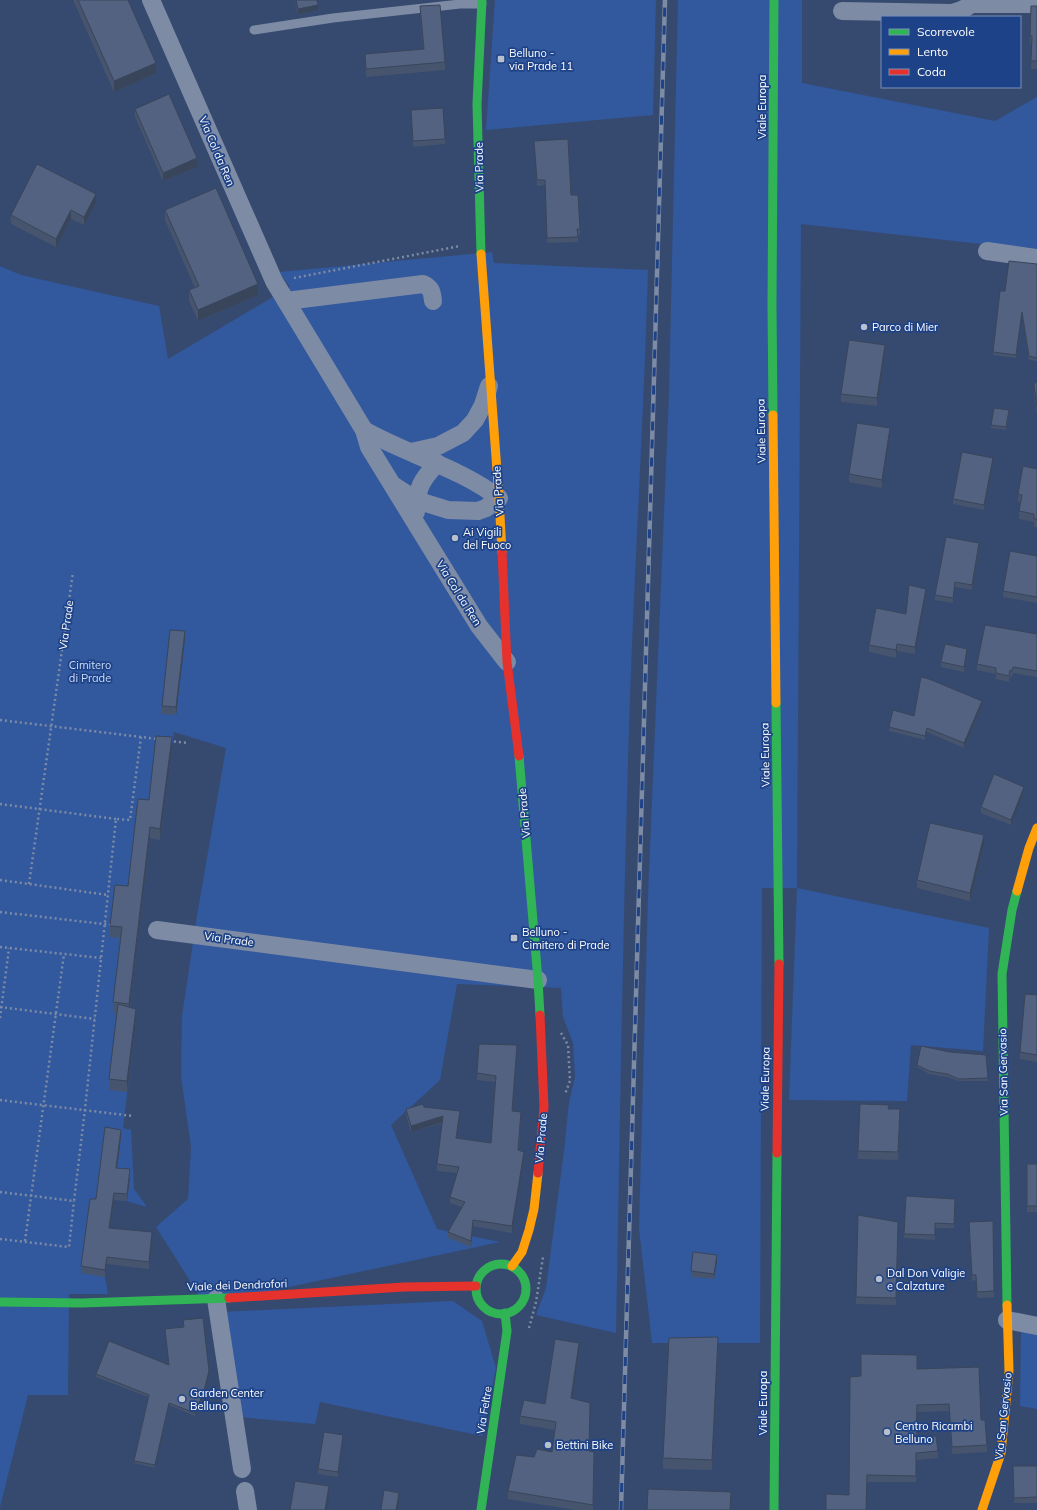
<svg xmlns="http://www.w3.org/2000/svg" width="1037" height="1510" font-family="Mulish,sans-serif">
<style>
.green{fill:#32589e}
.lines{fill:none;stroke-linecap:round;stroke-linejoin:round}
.path{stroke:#7d8ba5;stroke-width:2.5;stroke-dasharray:2 3;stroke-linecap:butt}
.lane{stroke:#7d8ba5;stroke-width:9}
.street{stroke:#7d8ba5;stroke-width:18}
.fast{stroke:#30b455;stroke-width:9}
.slow{stroke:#ff9f0a;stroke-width:9}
.jam{stroke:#e5322d;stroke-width:9}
.rail-casing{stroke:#7d8ba4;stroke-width:4.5}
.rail{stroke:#1e4287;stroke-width:3;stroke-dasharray:9;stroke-linecap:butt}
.wall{fill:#47546e}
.shaded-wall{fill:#39455a}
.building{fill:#526280;stroke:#39455a}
.poi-dot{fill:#b9c0cd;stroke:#1e4287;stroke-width:1.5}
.labels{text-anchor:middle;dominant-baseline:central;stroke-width:3.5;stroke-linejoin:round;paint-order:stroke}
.poi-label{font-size:11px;fill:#fff;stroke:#1e4287;text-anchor:start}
.street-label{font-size:11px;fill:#fff;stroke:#1e4287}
.park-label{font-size:11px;fill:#ccdcf8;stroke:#1e4287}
</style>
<rect width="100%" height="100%" fill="#364a6f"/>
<g class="green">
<path d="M495,0H656L653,115L486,130Z"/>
<path d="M678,0H802V83L995,121L1037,97V250L801,224L797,888L989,928L983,1051L911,1045L907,1101L789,1100L797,888H762L760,1343H652L639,1228L648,896L669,393Z"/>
<path d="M492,252L494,263L648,270C644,412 635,555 630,697C623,909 620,1121 616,1333L536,1315L546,1288L564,1151L569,1102L575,1077L573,1043L563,1017L561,988L457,984L440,1080L391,1125L437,1229L500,1242L223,1301L202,1300L156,1227L188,1199L191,1147L181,1076L182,1016L197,916L226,748L174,732L160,840L150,838L129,1017L136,1020L123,1128L131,1130L134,1189L147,1207L127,1201L114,1200L102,1211L108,1259L105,1277L108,1294H69L68,1395H28L0,1507V266L21,275L159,306L168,359L290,287L279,272Z"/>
<path d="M453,1301L482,1321L496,1368L482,1436L320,1402L315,1424L239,1417L221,1312Z"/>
<path d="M1021,1328L1037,1331V1409L1020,1406Z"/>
</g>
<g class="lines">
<g class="path">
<path d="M294,278L460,246"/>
<path d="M0,720L158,739"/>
<path d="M169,741L188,743"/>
<path d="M0,804L116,819"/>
<path d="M0,880L108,895"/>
<path d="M29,884L73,572"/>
<path d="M0,912L112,925"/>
<path d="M0,947L101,958"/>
<path d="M0,1007L95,1019"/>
<path d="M0,1018L9,948"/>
<path d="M561,1033L568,1045L570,1081L565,1094"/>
<path d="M0,1100L133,1116"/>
<path d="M0,1192L74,1201L85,1109L116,819L130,820L141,737"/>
<path d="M0,1239L69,1247L74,1201"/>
<path d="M25,1241L64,954"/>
<path d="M529,1328L536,1302L543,1257"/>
</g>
<path class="lane" d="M254,30L333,18L460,4H482"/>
<g class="street">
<path d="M151,0L274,281L364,430L369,447L415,522L479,626L507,662"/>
<path d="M972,4H1037"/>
<path d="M842,11L952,13C961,11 969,8 974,0"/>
<path d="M987,251L1037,258"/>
<path d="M286,301L423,284C432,288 432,293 433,301"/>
<path d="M364,430C408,455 458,467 499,498L486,508L478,511L448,510L416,500L396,487"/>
<path d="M411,452L438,446L463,433L475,420L483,405L489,386"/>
<path d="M416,512C417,487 421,481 437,463"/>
<path d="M157,930L538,980"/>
<path d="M216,1299L242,1469"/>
<path d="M1007,1320L1037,1326"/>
<path d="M245,1491L248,1510"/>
</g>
<g class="fast">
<path d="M481,254L477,104L482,0"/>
<path d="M773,415L772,305L774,0"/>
<path d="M776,703L779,964"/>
<path d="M519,756L538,980L540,1015"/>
<circle cx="501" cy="1289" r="25"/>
<path d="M0,1302L82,1303L229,1298"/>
<path d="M1007,1305L1002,974L1012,910L1017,891"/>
<path d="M481,1510L507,1331L505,1313"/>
<path d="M774,1510L777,1153"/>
</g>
<g class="slow">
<path d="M481,254L499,498L502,552"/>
<path d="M773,415L776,703"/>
<path d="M1017,891L1029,848L1037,828"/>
<path d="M512,1266L522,1252L529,1230L534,1209L538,1173"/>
<path d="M982,1510L1001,1453L1009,1371L1007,1305"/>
</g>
<g class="jam">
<path d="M502,552L507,662L519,756"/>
<path d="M777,1153L779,964"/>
<path d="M538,1173L544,1107L540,1015"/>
<path d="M229,1298L404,1287L476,1286"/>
</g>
<defs>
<path id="rail" d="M621,1510L665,0"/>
</defs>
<use href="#rail" class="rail-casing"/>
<use href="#rail" class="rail"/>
</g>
<g class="wall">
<path d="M73,0H128L156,73L114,92Z"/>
<path d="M295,0H317L318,10L298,14Z"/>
<path d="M420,6L445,62V70L366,77L365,54L423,49L420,14Z"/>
<path d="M1037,6V69H1031L1032,44H1030V36Z"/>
<path d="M135,109L197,167L163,181L135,117Z"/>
<path d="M411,110L445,139V144L413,147Z"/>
<path d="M534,141L571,195L580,229V235H578V242L547,243L545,185L537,186Z"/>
<path d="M96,203L84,225L71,219L56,247L11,224V215Z"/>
<path d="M165,210L258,295L198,321L189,301V290L195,288L165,220Z"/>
<path d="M1037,264V361L1029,360L1022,315L1016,358L993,355V352L1005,291L1036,265Z"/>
<path d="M885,353L877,406L841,402V394Z"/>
<path d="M1037,380V414L1034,393V385Z"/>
<path d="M1009,413L1006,430L991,428V425Z"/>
<path d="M890,436L882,488L849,482V474Z"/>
<path d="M993,463L984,510L953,504V499Z"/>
<path d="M1037,469V527H1034V522L1019,519V511L1020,502H1018V494Z"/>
<path d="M979,548L972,590L955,587L953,603L935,600V595Z"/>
<path d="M1037,556V603L1003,597V591Z"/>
<path d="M926,596L915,654L897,651L896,658L869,652V645Z"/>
<path d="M1037,634V677L1013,673L1012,677L1010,676L1009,682L996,679V674L977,670V664Z"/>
<path d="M185,639L176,715L162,714V706Z"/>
<path d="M967,655L964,672L941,667V662Z"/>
<path d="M982,705L964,748L927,732L925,740L889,731V727L914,716Z"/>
<path d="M172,748L160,840L150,838L130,1007L136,1020L127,1092L109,1090V1079L117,1013H113V1002L121,938L110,937V926L128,886L149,800Z"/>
<path d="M1024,792L1011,825L981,813V807Z"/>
<path d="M984,844L970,901L917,888V880Z"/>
<path d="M1037,995V1062L1020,1059V1052Z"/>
<path d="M517,1052L512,1111L521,1118L519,1150L524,1158L512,1233L473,1226L471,1247L448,1238V1232L462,1207L450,1203V1197L457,1173L437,1171V1164L443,1123L411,1132L406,1115V1109L424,1107L460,1118L457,1138L491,1143L495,1082L477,1080V1073Z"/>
<path d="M917,1065L988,1078V1081H959L947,1077L929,1074L917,1067Z"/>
<path d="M888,1109L900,1117L898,1160L858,1159V1151Z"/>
<path d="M121,1137L117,1168L130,1176L127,1201L114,1200L110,1228L152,1240L149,1269L107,1264L105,1277L81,1273V1266Z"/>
<rect x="1027" y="1164" width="10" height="48"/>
<path d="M906,1196L955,1199L954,1228H935V1240L904,1238Z"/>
<path d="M993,1221L994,1297L977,1298L976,1280L972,1281L969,1228Z"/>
<path d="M898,1222L896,1305L856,1304V1297Z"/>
<path d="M717,1261L714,1279L691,1277V1271Z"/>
<path d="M183,1320L209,1374L204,1394L195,1416L169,1405L155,1468L134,1463V1461L148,1397L96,1377V1374L168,1364L183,1327Z"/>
<path d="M718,1348L712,1470L663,1469V1458Z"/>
<path d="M579,1351L572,1398L589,1451L594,1452L593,1510H575L508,1499V1491L534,1457L552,1452L555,1430L520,1424V1416L545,1404Z"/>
<path d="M917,1369L981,1420L987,1445V1452L952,1454L949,1411L917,1412V1437L938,1451V1458L916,1460V1482H867L849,1495L861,1376Z"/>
<path d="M343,1440L338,1477L318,1474V1469Z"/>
<path d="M1013,1466H1037V1503H1014Z"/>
</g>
<g class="shaded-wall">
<path d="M318,5V10L298,14V9Z"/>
<path d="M156,63V73L114,92V81Z"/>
<path d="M197,158V167L163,181V173Z"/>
<path d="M96,194V203L84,225V217Z"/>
<path d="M71,210V219L56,247V239Z"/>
<path d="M258,284V295L198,321V310Z"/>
<path d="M1022,312V315L1016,358V355Z"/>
<path d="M885,345V353L877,406V398Z"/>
<path d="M890,428V436L882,488V480Z"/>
<path d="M993,458V463L984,510V505Z"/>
<path d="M979,543V548L972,590V585Z"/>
<path d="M955,582V587L953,603V598Z"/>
<path d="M926,589V596L915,654V647Z"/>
<path d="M185,631V639L176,715V707Z"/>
<path d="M897,644V651L896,658V650Z"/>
<path d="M967,649V655L964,672V667Z"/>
<path d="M982,701V705L964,748V743Z"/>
<path d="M927,728V732L925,740V736Z"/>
<path d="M172,737V748L160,840V829Z"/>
<path d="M1024,787V792L1011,825V820Z"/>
<path d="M150,827V838L129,1015V1004Z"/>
<path d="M984,835V844L970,901V893Z"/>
<path d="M136,1009V1020L127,1092V1081Z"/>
<path d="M517,1045V1052L512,1117V1111Z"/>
<path d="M460,1111V1118L456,1145V1138Z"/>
<path d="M443,1116V1122L411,1132V1126Z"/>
<path d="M121,1130V1137L116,1175V1168Z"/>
<path d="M524,1152V1158L512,1233V1226Z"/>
<path d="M130,1169V1176L127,1201V1194Z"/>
<path d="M114,1193V1200L109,1235V1228Z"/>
<path d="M473,1220V1226L471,1247V1241Z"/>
<path d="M152,1232V1240L149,1269V1262Z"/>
<path d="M717,1255V1261L714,1279V1274Z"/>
<path d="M107,1257V1264L105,1277V1270Z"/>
<path d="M718,1337V1348L712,1470V1460Z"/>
<path d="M579,1343V1351L571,1406V1398Z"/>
<path d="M209,1371V1374L204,1394L195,1416V1413Z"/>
<path d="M169,1403V1405L155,1468V1465Z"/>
<path d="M343,1435V1440L338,1477V1472Z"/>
<path d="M329,1486V1496L327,1510H325Z"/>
<path d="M399,1493V1502L398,1510H396Z"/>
</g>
<g class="building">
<path d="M78,0H128L156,63L114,81Z"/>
<path d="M296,0H317L318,5L298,9Z"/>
<path d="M440,5L445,62L366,69L365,54L424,49L420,6Z"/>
<path d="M1031,6H1037V61H1031L1032,36H1030Z"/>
<path d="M169,94L197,158L163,173L135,109Z"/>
<path d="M443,108L445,139L413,141L411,110Z"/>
<path d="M568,139L571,195H578L580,229H577L578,237L547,238L545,180H537L534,141Z"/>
<path d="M37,164L96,194L84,217L71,210L56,239L11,215Z"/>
<path d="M216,188L258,284L198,310L189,290L199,286L165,210Z"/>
<path d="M1009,261L1037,264V358L1029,356L1022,312L1016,355L993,352L1000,291H1005Z"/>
<path d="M849,340L885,345L877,398L841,394Z"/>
<path d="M1037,380V406L1034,385Z"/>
<path d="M994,408L1009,410L1006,427L991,425Z"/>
<path d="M857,423L890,428L882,480L849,474Z"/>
<path d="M962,452L993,458L984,505L953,499Z"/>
<path d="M1023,466L1037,469V519H1034V514L1019,511L1022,495L1018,494Z"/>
<path d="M946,537L979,543L972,585L955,582L953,598L935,595Z"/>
<path d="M1010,551L1037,556V597L1003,591Z"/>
<path d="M909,585L926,589L915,647L897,644L896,650L869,645L876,608L906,614Z"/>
<path d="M985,625L1037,634V671L1013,667L1012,671L1010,670L1009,676L996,673V668L977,664Z"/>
<path d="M170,630L185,631L176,707L162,706Z"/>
<path d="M945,644L967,649L964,667L941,662Z"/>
<path d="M921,677L929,679L982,701L964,743L927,728L925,736L889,727L893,710L914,716Z"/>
<path d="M156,736L172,737L160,829L150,827L129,1004L113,1002L122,927L110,926L115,885L128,886L138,799L149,800Z"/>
<path d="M994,774L1024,787L1011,820L981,807Z"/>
<path d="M930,823L984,835L970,893L917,880Z"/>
<path d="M1025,994L1037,995V1055L1020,1052Z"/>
<path d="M118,1004L136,1009L127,1081L109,1079Z"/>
<path d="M479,1044L517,1045L512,1111L521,1112L518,1150L524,1152L512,1226L473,1220L471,1241L448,1232L465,1202L450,1197L459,1167L437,1164L443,1116L411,1126L406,1109L423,1104L424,1107L460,1111L456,1138L491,1143L496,1076L477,1073Z"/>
<path d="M921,1046L950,1052L986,1055L988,1078L959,1079L947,1074L929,1071L917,1065Z"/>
<path d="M860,1104L889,1105L888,1109H900L898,1152L858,1151Z"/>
<path d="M105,1127L121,1130L116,1168L130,1169L127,1194L114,1193L109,1228L152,1232L149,1262L107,1257L105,1270L81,1266L90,1199H96Z"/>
<rect x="1027" y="1164" width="10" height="42"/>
<path d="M906,1196L955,1199L954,1224L935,1223V1235L904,1234Z"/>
<path d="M858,1215L898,1222L896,1298L856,1297Z"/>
<path d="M993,1221L994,1291L977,1292L976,1275H972L969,1222Z"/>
<path d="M693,1252L717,1255L714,1274L691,1271Z"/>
<path d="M203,1318L209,1371L204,1391L195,1413L169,1403L155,1465L134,1461L149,1395L96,1374L109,1341L169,1365L165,1329L184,1327L183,1320Z"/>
<path d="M718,1337L712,1460L663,1458L669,1338Z"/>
<path d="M555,1339L579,1343L571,1398L590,1403L589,1451L594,1452L593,1505L508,1491L516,1455L534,1457L537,1449L552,1452L556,1422L520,1416L524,1400L545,1404Z"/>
<path d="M861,1354L917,1355V1369L979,1367L981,1420H985L987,1445L952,1447L949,1404L917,1405L916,1437L936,1436L938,1451L916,1453V1476L867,1475L866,1510H826V1494L849,1495L850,1377L861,1376Z"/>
<path d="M324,1432L343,1435L338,1472L318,1469Z"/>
<path d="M1013,1466H1037V1497L1014,1498Z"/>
<path d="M295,1481L329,1486L325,1510H290Z"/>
<path d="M648,1489L731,1492L730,1510H647Z"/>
<path d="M384,1490L399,1493L396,1510H381Z"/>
</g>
<g class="poi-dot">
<rect x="497" y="55" width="8" height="8" rx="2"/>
<circle cx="864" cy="327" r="4"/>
<circle cx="455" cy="538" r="4"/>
<rect x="510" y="934" width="8" height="8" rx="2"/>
<circle cx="879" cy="1279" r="4"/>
<circle cx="182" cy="1399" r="4"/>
<circle cx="887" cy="1432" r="4"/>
<circle cx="548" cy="1445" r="4"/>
</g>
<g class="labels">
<g class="poi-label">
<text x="509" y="53">Belluno -<tspan x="509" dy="13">via Prade 11</tspan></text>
<text x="872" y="327">Parco di Mier</text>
<text x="463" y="532">Ai Vigili<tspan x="463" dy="13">del Fuoco</tspan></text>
<text x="522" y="932">Belluno -<tspan x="522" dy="13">Cimitero di Prade</tspan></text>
<text x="887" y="1273">Dal Don Valigie<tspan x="887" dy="13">e Calzature</tspan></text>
<text x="190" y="1393">Garden Center<tspan x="190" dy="13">Belluno</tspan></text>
<text x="895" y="1426">Centro Ricambi<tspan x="895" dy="13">Belluno</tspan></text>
<text x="556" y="1445">Bettini Bike</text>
</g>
<g class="street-label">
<text transform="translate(762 107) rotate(-90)">Viale Europa</text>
<text transform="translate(217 151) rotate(67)">Via Col da Ren</text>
<text transform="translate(479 167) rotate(-91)">Via Prade</text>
<text transform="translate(761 431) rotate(-91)">Viale Europa</text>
<text transform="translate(498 491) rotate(-94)">Via Prade</text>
<text transform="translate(459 593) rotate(58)">Via Col da Ren</text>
<text transform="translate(66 625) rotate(-82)">Via Prade</text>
<text transform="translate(765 755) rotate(-91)">Viale Europa</text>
<text transform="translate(524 813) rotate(-95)">Via Prade</text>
<text transform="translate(229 939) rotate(8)">Via Prade</text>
<text transform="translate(1003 1072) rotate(-91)">Via San Gervasio</text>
<text transform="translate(765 1079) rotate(-89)">Viale Europa</text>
<text transform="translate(541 1138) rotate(-85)">Via Prade</text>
<text transform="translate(237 1285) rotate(-2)">Viale dei Dendrofori</text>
<text transform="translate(763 1403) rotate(-90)">Viale Europa</text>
<text transform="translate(484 1410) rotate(-81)">Via Feltre</text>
<text transform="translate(1003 1416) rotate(-84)">Via San Gervasio</text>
</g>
<g class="park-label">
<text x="90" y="665">Cimitero<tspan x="90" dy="13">di Prade</tspan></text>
</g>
</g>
<rect x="881" y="16" width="140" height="72" fill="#1e4287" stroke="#788eb7"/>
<rect x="889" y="29" width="20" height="6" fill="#30b455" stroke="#788eb7"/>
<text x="917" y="36" font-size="12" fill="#ffffff">Scorrevole</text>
<rect x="889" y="49" width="20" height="6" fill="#ff9f0a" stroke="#788eb7"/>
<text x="917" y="56" font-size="12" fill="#ffffff">Lento</text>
<rect x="889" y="69" width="20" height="6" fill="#e5322d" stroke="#788eb7"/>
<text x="917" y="76" font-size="12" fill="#ffffff">Coda</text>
</svg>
